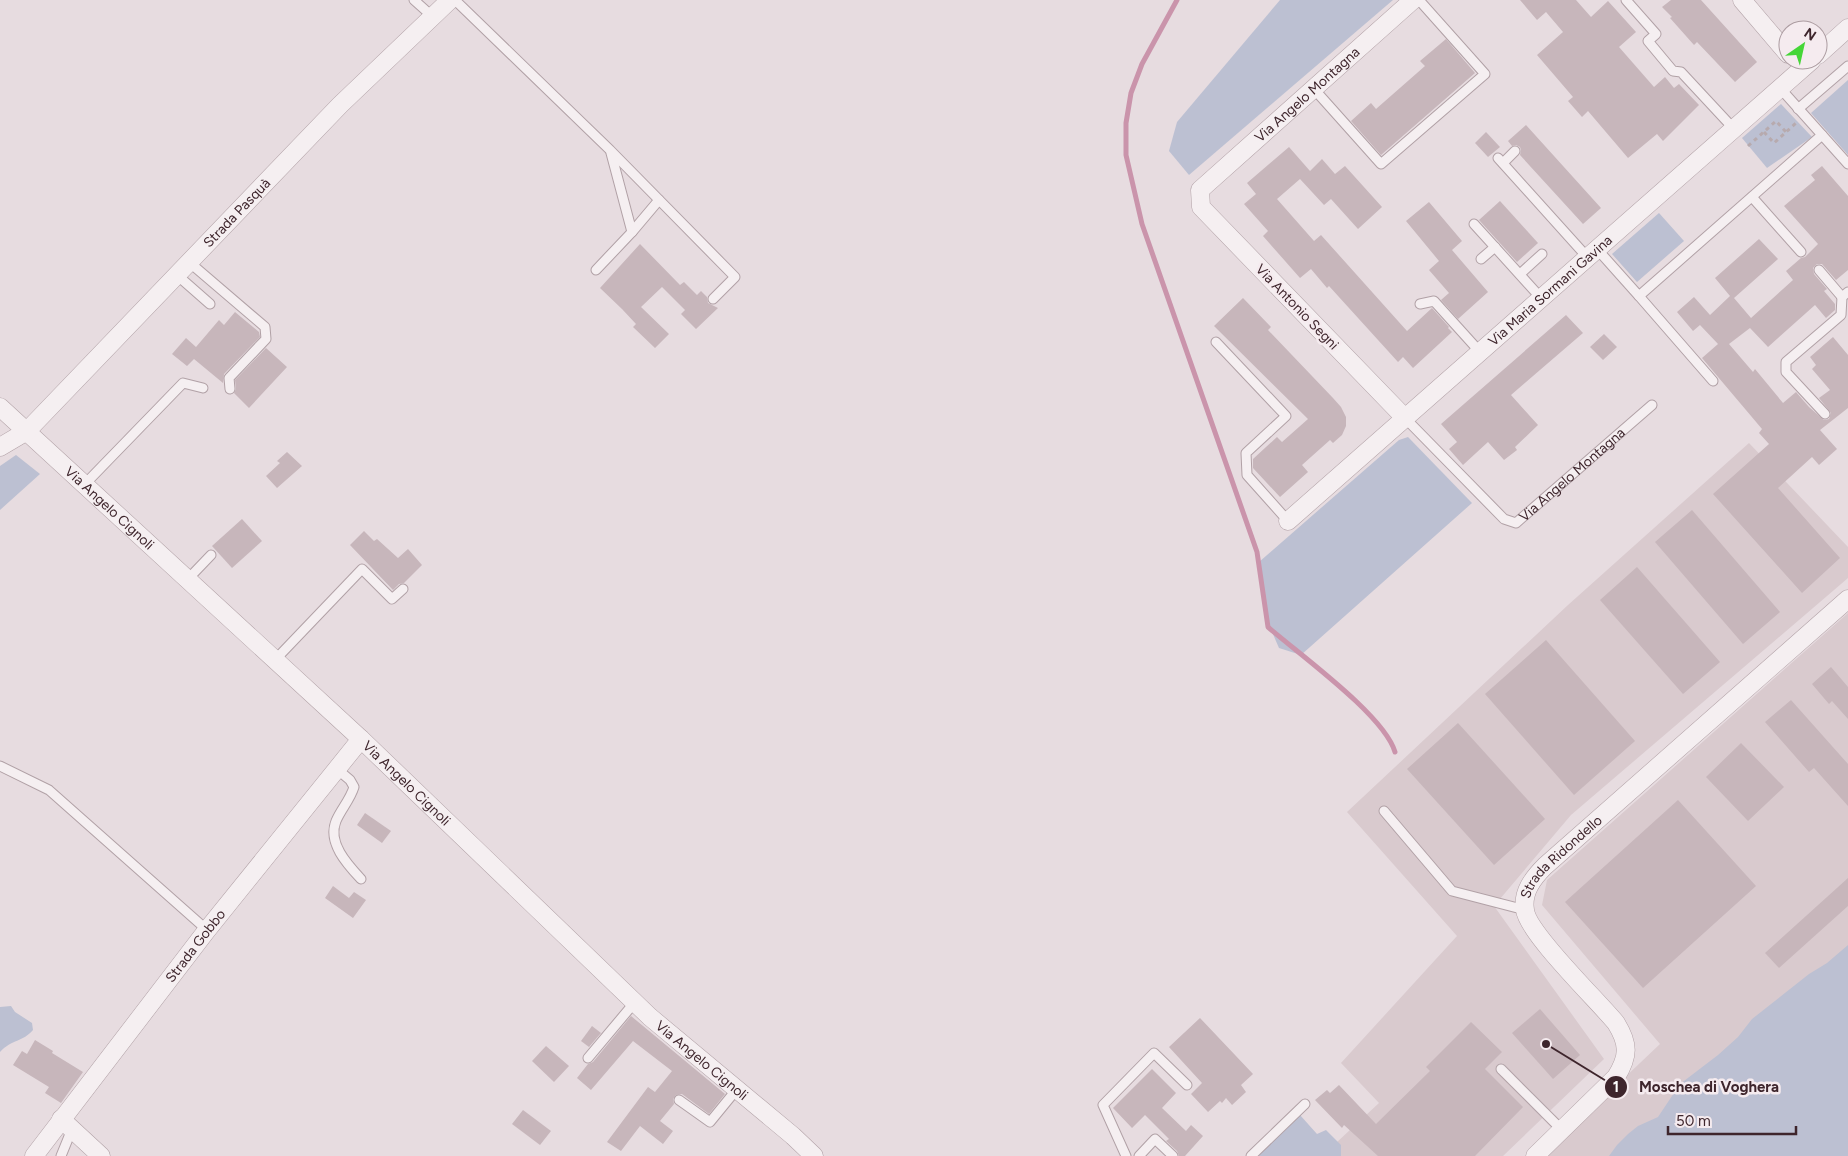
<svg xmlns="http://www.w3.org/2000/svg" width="1848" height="1156" font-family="Figtree,sans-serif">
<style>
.built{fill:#d9cace}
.green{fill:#bcc0d2}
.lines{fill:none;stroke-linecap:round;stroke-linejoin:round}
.stream{stroke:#ca94ab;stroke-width:5}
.building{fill:#c7b6bb}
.lane-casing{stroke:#b1a1a6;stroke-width:11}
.street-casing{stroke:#b1a1a6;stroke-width:19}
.path{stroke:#b7aaae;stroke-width:3;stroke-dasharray:4 4;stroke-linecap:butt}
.lane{stroke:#f5eff1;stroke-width:9}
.street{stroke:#f5eff1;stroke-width:18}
.labels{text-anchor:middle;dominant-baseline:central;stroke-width:5;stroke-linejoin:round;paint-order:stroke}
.street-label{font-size:14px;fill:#3e252c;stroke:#f5ebef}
.leader{fill:none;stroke:#3e252c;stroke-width:2}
.callout-dot{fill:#3e252c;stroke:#f5ebef;stroke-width:2}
.mark-label{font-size:15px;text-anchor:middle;font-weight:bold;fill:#fff}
.callout-label{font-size:15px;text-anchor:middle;font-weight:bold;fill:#3e252c;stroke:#f5ebef;stroke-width:5;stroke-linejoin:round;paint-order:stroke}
</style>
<rect width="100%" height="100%" fill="#e7dce0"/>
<g class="built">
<path d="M1749,443L1848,547V578L1571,815L1494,906L1604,1059L1503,1156H1322L1379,1103L1341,1063L1457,936L1347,812L1568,605Z"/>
<path d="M1848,613V1156H1542L1660,1044L1542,905L1547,880Z"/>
</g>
<g class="green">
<path d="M1280,0H1393L1189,175L1169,151L1177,122Z"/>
<path d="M1848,80V155L1811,113Z"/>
<path d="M1781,104L1812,137L1767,168L1742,138Z"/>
<path d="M1659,213L1684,241L1637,282L1612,254Z"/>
<path d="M1408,437L1472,503L1301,655L1279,648L1269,625L1259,562L1399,440Z"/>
<path d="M16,455L40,474L0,510V466Z"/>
<path d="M1848,945V1156H1609L1617,1145L1628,1134L1638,1126L1658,1117L1680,1084L1718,1055L1738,1037L1752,1019L1809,974L1827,963Z"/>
<path d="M11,1006L15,1012L32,1023L33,1030C23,1042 12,1039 0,1052V1007Z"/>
<path d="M1298,1115H1300L1317,1134L1326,1130L1341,1145V1156H1257Z"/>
</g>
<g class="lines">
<path class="stream" d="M1177,0L1142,64L1131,93L1126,123V155L1142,224L1257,552L1268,627C1300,655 1384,715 1395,752"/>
</g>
<g class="building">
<path d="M1520,0H1576L1591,17L1608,1L1636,32L1619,47L1654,87L1665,77L1674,88L1679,84L1699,105L1663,141L1657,134L1628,158L1588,111L1582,117L1568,101L1573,97L1537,55L1563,32L1546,12L1537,20Z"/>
<path d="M1671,0H1701L1757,62L1735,82L1697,42L1694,45L1670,18L1672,17L1662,7Z"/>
<path d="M1446,39L1475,73L1381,155L1351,121L1371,103L1376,109L1425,66L1420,61Z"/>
<path d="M1526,125L1601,208L1583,224L1520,155L1521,150L1520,147L1516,145L1512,146L1508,141Z"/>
<path d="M1486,132L1500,147L1488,157L1475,143Z"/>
<path d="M1289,147L1310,171L1322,159L1335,174L1345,166L1382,207L1358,229L1331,199L1324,205L1300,179L1277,199L1314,241L1321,235L1407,331L1432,308L1449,327L1448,328L1452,332L1413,368L1403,357L1398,362L1329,286L1327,288L1311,269L1300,278L1263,236L1268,231L1244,204L1256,194L1247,183Z"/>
<path d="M1822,166L1848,196V270L1836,280L1822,264H1817L1813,268L1814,274L1827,289L1824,291L1835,304V310L1826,318L1815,305L1768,347L1750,328L1729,344L1753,372L1755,369L1783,403L1796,392L1809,407L1824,420L1829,419L1831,413L1819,398L1830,390L1812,369L1816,365L1810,357L1833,337L1848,355V408L1820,430L1837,449L1819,465L1812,457L1778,488L1840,558L1802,593L1713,494L1769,444L1759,433L1762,429L1702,358L1718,344L1700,325L1693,331L1677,312L1694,297L1710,315L1730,296L1715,278L1759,239L1778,259L1734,298L1751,318L1793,280L1786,271L1801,258L1805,257L1818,244L1784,206L1815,180L1811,175Z"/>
<path d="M1500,201L1538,243L1517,262L1479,220Z"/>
<path d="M1429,202L1462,241L1452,250L1488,292L1458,319L1441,300L1449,293L1429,270L1439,261L1406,221Z"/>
<path d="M640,244L680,285L684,282L697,295L701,291L707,297L708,303L718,308L696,329L681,314L685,310L662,287L641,307L669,334L655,348L633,327L636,324L622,309L600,288Z"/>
<path d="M1243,298L1271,327L1268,330L1333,398L1341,407L1346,417V426L1342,435L1333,443L1330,440L1302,465L1308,472L1280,497L1253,468V459L1277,437L1282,442L1308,419L1214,326Z"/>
<path d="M235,312L259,332L260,337L224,374L223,383L194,359L187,366L172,354L186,338L196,347L219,320L224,325Z"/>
<path d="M1566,315L1583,333L1511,395L1538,425L1515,447L1517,450L1504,460L1488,442L1463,465L1449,449L1457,442L1441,424Z"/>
<path d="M1604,334L1617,347L1603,360L1590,347Z"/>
<path d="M266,348L287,367L249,408L234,393L236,389L235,380Z"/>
<path d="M287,452L302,466L277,488L266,476L280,463L277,461Z"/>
<path d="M1692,510L1780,612L1743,644L1655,542Z"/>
<path d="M242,519L262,541L232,568L212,546Z"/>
<path d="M364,531L374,541L377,539L398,558L408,549L422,565L404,583L399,584L393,590L350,545Z"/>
<path d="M1637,567L1720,662L1683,694L1600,600Z"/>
<path d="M1546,640L1635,741L1574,795L1485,694Z"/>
<path d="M1831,667L1848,687V719L1832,701L1829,704L1812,684Z"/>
<path d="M1791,700L1848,764V806L1814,768L1809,772L1765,722Z"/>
<path d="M1458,723L1545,819L1494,865L1407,769Z"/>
<path d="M1741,743L1784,787L1748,821L1706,777Z"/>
<path d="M1678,800L1756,886L1643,988L1565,902Z"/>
<path d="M365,813L391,831L382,843L357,825Z"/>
<path d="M1848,878V906L1779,968L1765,953Z"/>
<path d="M333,886L349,898L354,892L366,900L353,918L325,898Z"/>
<path d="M1540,1009L1580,1055L1553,1079L1512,1033Z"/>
<path d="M631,1016L725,1094L709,1114L682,1094L676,1095L673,1099L674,1104L660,1121L673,1131L663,1144L640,1126L621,1151L607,1142L648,1087L655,1092L672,1071L633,1041L591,1090L577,1078L588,1064L593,1062Z"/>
<path d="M1200,1018L1253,1074L1241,1085L1246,1092L1232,1105L1226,1098L1222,1103L1220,1101L1208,1112L1191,1094L1202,1083L1169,1047Z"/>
<path d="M1471,1022L1502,1052L1485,1069L1523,1107L1475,1156H1378L1344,1125L1342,1128L1315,1100L1327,1090L1330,1093L1339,1085L1376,1124L1430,1071L1426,1067Z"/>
<path d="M592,1026L601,1033L589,1047L581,1041Z"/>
<path d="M35,1040L53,1051L52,1053L83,1072L61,1103L45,1093L49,1087L13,1065L22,1051L27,1054Z"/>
<path d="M546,1046L569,1066L554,1082L532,1061Z"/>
<path d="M1152,1069L1176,1093L1162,1108L1186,1131L1191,1125L1203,1136L1185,1156H1179L1177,1151L1166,1141L1169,1139L1145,1115L1132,1128L1113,1108Z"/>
<path d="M523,1110L551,1131L540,1145L512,1124Z"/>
</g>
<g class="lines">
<defs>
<g id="lane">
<path d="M414,0L433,17"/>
<path d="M455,0L610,150L735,277L713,299"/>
<path d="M1626,0L1656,34L1648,41L1673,71L1681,72L1734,129"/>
<path d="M1780,88L1848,164"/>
<path d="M1314,89L1381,164L1485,74L1419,0"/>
<path d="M1798,109L1848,66"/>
<path d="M1498,158L1588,258"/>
<path d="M1503,163L1515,151"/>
<path d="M1752,197L1801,252"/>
<path d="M1474,224L1541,298"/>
<path d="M632,232L659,200"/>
<path d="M1597,249L1639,296L1822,135"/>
<path d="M1481,259L1495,247"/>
<path d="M189,262L265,327L266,339L229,378L230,389"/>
<path d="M596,270L632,232L611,153"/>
<path d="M1819,270L1842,297"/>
<path d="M1520,274L1542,254"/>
<path d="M177,275L210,304"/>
<path d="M1639,296L1713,381"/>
<path d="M1420,304L1434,301L1480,352"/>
<path d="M1216,342L1286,416L1246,453L1247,475L1288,521"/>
<path d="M1825,414L1786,372V362L1841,315L1842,297L1848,292"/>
<path id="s1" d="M1405,418L1504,519L1516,523L1652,405"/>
<path d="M85,484L183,383L203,388"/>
<path d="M188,579L211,555"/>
<path d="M275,660L362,569L392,599L403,589"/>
<path d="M0,766L49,790L207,930"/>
<path d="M337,769L350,780L354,787C350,800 341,809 336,821C327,843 348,865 361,879"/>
<path d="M1384,811L1452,891L1525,910"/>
<path d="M588,1058L635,1002"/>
<path d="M1501,1069L1562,1130"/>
<path d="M679,1100L710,1122L737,1089"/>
<path d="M61,1156L72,1129"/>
<path d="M1126,1156L1103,1105L1154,1053L1187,1085"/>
<path d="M1139,1156L1155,1139L1173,1156"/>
<path d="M1251,1156L1305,1104"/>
</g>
<g id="street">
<path d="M1742,0L1788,54"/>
<path d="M1818,55L1848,28"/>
<path id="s2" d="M0,407L361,739L650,1017L793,1136L814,1156"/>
<path id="s3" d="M1405,418L1201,207L1200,190L1413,0"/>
<path id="s4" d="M0,447L27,431L340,105L450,0"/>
<path id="s5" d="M1288,521L1812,60"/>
<path d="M61,1119L101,1156"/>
<path id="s6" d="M34,1156L207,930L361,739"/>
<path id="s7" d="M1535,1156L1616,1077C1629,1056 1629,1044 1616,1023C1598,1001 1527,932 1525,910C1522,892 1533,878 1545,866L1848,599"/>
</g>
</defs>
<use href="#lane" class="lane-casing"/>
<use href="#street" class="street-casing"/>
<g class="path">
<path d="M1764,132L1774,143L1796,123"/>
<path d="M1748,146L1776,121L1786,132"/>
</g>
<use href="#lane" class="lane"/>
<use href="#street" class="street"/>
</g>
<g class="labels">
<g class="street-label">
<text stroke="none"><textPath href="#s3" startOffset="454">Via Angelo Montagna</textPath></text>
<text stroke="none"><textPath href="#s4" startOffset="334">Strada Pasquà</textPath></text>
<text stroke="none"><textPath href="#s5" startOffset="349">Via Maria Sormani Gavina</textPath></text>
<text transform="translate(1297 307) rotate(46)">Via Antonio Segni</text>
<text stroke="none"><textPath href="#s1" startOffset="228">Via Angelo Montagna</textPath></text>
<text stroke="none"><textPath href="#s2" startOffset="149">Via Angelo Cignoli</textPath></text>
<text stroke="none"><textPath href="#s2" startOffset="554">Via Angelo Cignoli</textPath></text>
<text stroke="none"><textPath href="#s7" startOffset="385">Strada Ridondello</textPath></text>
<text stroke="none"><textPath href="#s6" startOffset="265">Strada Gobbo</textPath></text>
<text stroke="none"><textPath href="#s2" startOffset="959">Via Angelo Cignoli</textPath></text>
</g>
</g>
<path class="leader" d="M1546 1044L1616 1087"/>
<g class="callout-dot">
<circle cx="1546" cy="1044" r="5"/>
<circle cx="1616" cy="1087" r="12"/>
</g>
<g class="mark-label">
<text x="1616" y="1092">1</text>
</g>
<g class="callout-label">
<text x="1709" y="1092">Moschea di Voghera</text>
</g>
<g transform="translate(1803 45) rotate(34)"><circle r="24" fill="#f5ebef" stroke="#ac9ca1"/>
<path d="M0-4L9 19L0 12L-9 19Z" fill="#45d637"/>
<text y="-8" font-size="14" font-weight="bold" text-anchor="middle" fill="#3e252c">N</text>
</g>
<path d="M1668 1126v8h128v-8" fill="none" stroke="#3e252c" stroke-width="2.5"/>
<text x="1676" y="1126" font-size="15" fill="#3e252c" stroke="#f5ebef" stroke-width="4" paint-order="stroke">50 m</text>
</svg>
